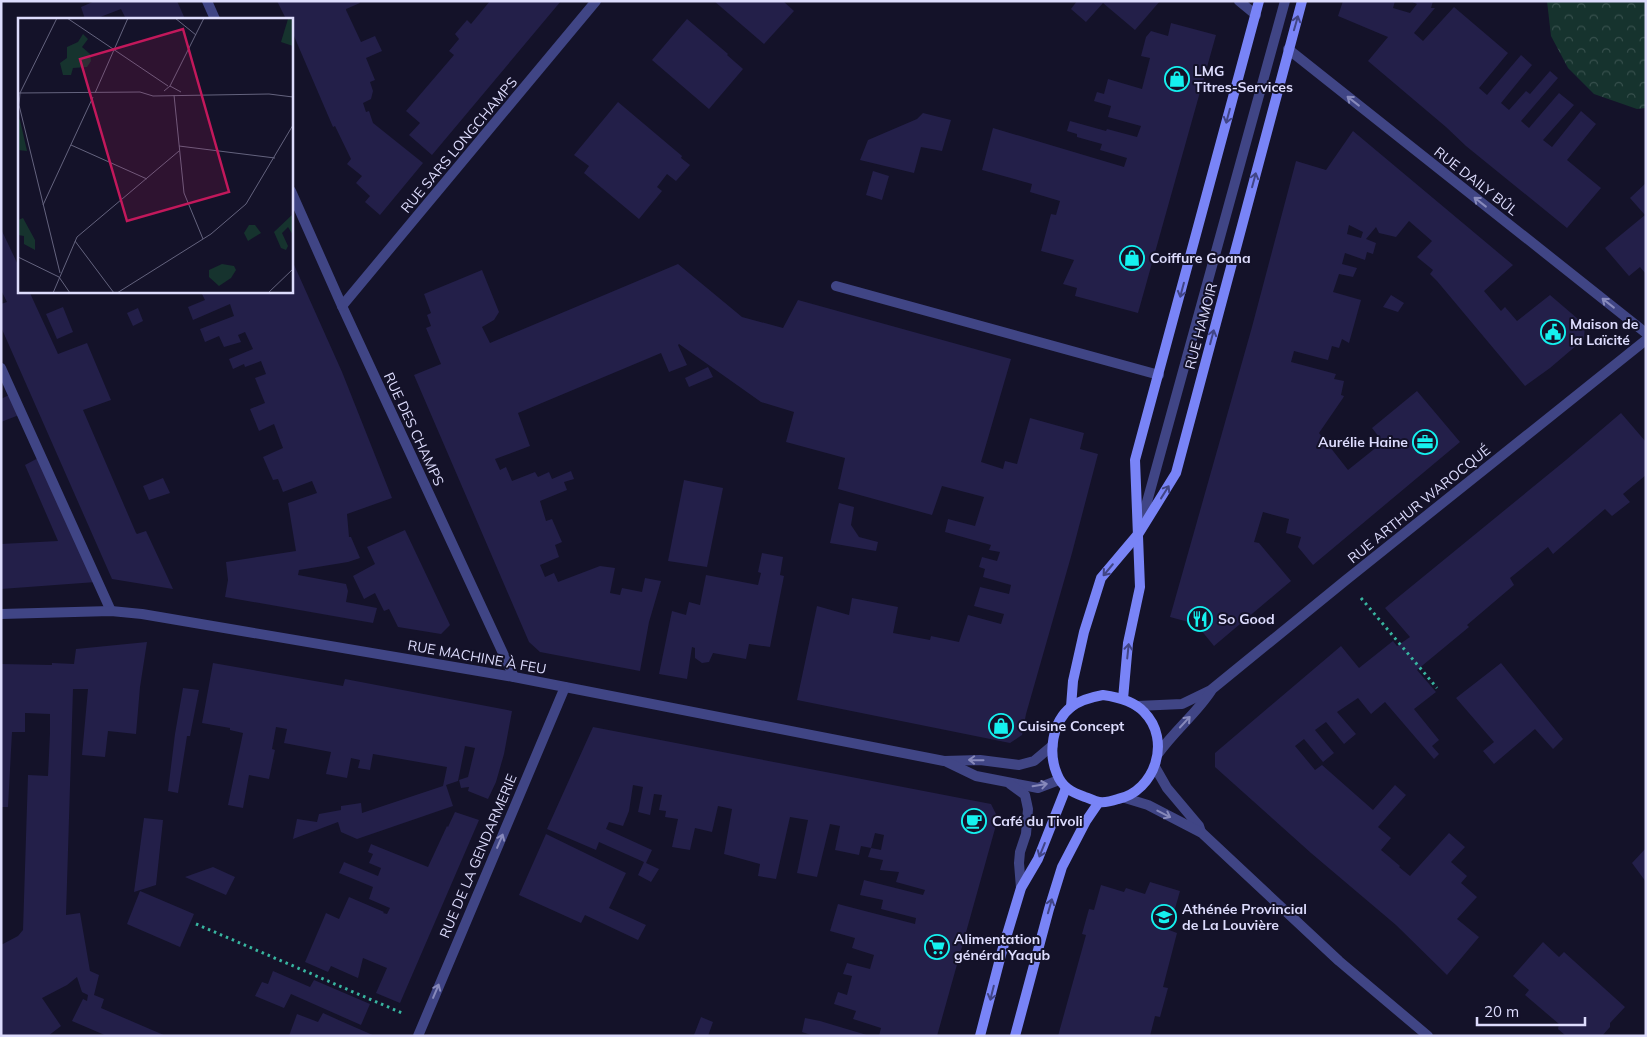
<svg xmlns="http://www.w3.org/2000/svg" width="1647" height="1037" font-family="Mulish,sans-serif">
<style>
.forest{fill:url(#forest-crowns)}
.building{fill:#231f49;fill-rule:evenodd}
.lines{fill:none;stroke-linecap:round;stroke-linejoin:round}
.path{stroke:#38b5a0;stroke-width:3;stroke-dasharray:2.5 4;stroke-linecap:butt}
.service{stroke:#404585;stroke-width:10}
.minor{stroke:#404585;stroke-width:10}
.tertiary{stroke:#404585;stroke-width:10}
.secondary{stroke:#7984f7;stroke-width:10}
.oneway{stroke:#414586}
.oneway2{stroke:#8789bb}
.labels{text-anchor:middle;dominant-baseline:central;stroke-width:4;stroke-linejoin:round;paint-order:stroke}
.poi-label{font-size:14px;font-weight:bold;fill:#dddcfd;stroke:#141229;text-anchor:start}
.street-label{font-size:14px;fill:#dddcfd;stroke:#141229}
.inset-road{fill:none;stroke:#64637e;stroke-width:1}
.view{fill:#c2185b;fill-opacity:0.15;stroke:#c2185b;stroke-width:2.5}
.inset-edge{fill:none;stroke:#dddcfd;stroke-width:2.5}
</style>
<defs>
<pattern id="forest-crowns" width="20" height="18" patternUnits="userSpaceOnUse" patternTransform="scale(1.25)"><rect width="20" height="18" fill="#16332e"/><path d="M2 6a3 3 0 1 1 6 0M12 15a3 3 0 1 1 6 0" fill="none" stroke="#37504d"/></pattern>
</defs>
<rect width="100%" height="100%" fill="#141229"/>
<path class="forest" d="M1547,1H1646V108L1637,109L1594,94L1568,68L1551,36Z"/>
<g class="building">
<path d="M95,1H177L185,19H126L121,9L95,19H85L81,7Z"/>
<path d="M277,1H359L360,3L346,9V10L361,42L375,36L382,51L366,58L375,80L370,82L373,91L371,99L363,103L366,112L369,111L373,123L423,163L380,215L365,202L370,196L356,183L362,176L347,164L351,159L335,126L333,127L294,36L291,30V19H286Z"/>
<path d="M490,1H561L432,155L409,135L420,123L406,111L454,55L449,51L459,39L455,34L467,20L471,24Z"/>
<path d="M714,1H783L794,11L764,44Z"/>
<path d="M1077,1H1160L1135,30L1103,3L1086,22L1071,9Z"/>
<path d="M1343,1H1395L1393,8L1410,13L1417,4L1410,1H1433L1431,8H1435L1414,33L1423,41L1454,7L1508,53L1479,88L1487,95L1521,55L1532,65L1501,103L1509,110L1526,91L1530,94L1550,71L1558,78L1521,121L1529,128L1559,93L1574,105L1543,140L1552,147L1581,111L1596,124L1567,160L1601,188L1567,228L1466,146L1446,127L1368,61L1388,37L1338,16Z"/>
<path d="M687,19L728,54L727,55L743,69L709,109L652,60Z"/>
<path d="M1171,23L1216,35L1138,313L1075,296L1077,288L1063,284L1074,260L1041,251L1051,214L1056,215L1060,201L1030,192L1032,184L982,170L993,128L1124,167L1127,158L1100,150L1102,144L1077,137V134L1067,131L1070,121L1106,131L1107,129L1137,137L1141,126L1108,117L1111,106L1094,101L1097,92L1104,94L1108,79L1142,89L1150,58L1141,56L1146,37L1151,31L1168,36Z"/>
<path d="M618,102L682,156L681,158L690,165L676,181L667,174L657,187L662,191L639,219L584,173L589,166L574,155Z"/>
<path d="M923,113L951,120L942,151L921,147L914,173L860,160L868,140L917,119Z"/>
<path d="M1353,131L1513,265L1484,291L1501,311L1505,307L1517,321L1550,295L1585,325L1584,339L1550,368L1525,386L1437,281L1430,274L1433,270L1417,257L1432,241L1409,221L1396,237L1379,233L1376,227L1366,239L1376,243L1373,254L1367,252L1365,260L1345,253L1342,264L1357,268L1353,277L1339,274L1333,292L1361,300L1349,343L1342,339L1339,348L1332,346L1328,360L1294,351L1291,362L1336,374L1334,379L1344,381L1341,395L1344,396L1343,398L1319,433L1348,470L1383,442L1372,428L1417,391L1460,442L1313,565L1298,547L1301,537L1286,533L1289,519L1263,512L1254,542L1259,543L1291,581L1214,646L1196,624L1170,617L1252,327L1296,161L1326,170ZM1349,225L1363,232L1361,238L1347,234Z"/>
<path d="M873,171L889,176L882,200L866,195Z"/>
<path d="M1646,183V274L1640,267L1629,276L1605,248L1645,215L1630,198Z"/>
<path d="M1,229L19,267V291H29L58,354L87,343L111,400L83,410L136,533L137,534L146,531L173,589L112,579L1,327V304L7,302L1,290Z"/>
<path d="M291,258L342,372L392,498L347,514L349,537H351L360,558L348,562L299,570L298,575L346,584L348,591L346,602L377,608L373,623L225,597L228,580L226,562L296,551L288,503L317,493L312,481L283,492L278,479L273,480L263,457L283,448L274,424L259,431L250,409L265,403L255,378L266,374L261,361L245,367L244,364L233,369L229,359L253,349L245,332L238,335L241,342L224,347L219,336L205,342L200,329L234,316L230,304L193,320L188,307L205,300L202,294L203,291H291Z"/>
<path d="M678,264L742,317L783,328L798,300L1011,359L981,462L1003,469L1005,461L1017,464L1030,418L1084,433L1080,449L1098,454L1072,553L1026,714L1022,735L1010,743L797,700L817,606L849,615L852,598L898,607L893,633L930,640L931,636L959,642L968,615L1001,624L1004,614L974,606L980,587L1009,594L1011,585L983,577L985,569L979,567L982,557L997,561L1000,552L989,550L991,545L945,532L948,519L975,526L984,497L942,486L932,515L838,489L845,458L786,442L794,412L761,402L679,344L678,345L687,365L669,372L661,353L518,413L530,446L495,459L500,470L506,467L512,481L535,472L538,477L549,472L552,479L571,471L574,479L564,482L567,490L540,501L546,521L552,519L562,542L555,545L559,557L540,565L545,577L554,573L558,582L600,566L615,568L610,593L620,595L622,588L642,592L645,578L661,581L649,622L640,671L540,652L529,642L414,375L441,364L426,328L431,326L427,315L431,313L424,294L482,270L499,312L494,320L482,327L490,343Z"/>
<path d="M1391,295L1404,303L1398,312L1383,307Z"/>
<path d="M63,307L73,332L57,339L46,314Z"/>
<path d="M138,308L143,321L133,326L127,313Z"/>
<path d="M708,367L713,377L689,387L685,378Z"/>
<path d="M9,395L19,415L1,422V399Z"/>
<path d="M1621,413L1646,442V475L1623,494L1630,502L1612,516L1605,509L1553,554L1548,547L1510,578L1514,585L1467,625L1469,627L1417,670L1436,692L1414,709L1439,740L1432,746L1439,754L1434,759L1385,702L1371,714L1358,698L1337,712L1356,734L1344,744L1326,722L1315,730L1334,753L1323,762L1304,739L1295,746L1315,770L1322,765L1373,810L1395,785L1406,795L1378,827L1391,838L1381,850L1400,866L1399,867L1410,876L1449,833L1465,847L1451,862L1467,876L1461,883L1477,897L1457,919L1479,937L1447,975L1396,925L1311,853L1215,767V753L1341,646L1359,668L1393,641L1397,646L1410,637L1385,608L1566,460Z"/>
<path d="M40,457L96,582L1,589V544L58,541L25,465Z"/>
<path d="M163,478L170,493L149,500L143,486Z"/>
<path d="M684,480L723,488L707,567L668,561Z"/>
<path d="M839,503L854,507L851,525L859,537L878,542L876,551L830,543Z"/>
<path d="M405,530L450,625L441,634L398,627L389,609L384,611L375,593L364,599L353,576L375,564L367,547Z"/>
<path d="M762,553L783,557L780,575L784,576L770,647L749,644L746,659L713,653L709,662L702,663L695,658V648L692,647L687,679L659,674L672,611L686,615L689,602L700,605L706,575L758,585L761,573L758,572Z"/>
<path d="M147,642L140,687L136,734L108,731L105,757L82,755L88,689H73L66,915L80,913L90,971L99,975L94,995L104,999L101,1008L166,1036H107L72,1021L83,999L87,1001L88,995L82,992L77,977L67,985L42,998L61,1026L48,1036H1V945L18,936L23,930L28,775L48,776L50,733V714L25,713V732H12L8,807H1V664L52,665V663L74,664L76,649Z"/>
<path d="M213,663L343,686L345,679L512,711L504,754L496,782L488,799L468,791L469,787L461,788L459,780L468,777L475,748L465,746L458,781L446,785L453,806L357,839L341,832L338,822L293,839L297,819L317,822L319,814L341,810V806L361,803L362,813L443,786L447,767L373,754L370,770L358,768L360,760L351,758L347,778L326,774L331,752L284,743L287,729L276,727L272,749L275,750L269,779L249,775L243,808L228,805L243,733L230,730V728L202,723Z"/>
<path d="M1501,663L1563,739L1553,749L1535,729L1494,764L1483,751L1494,742L1456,698Z"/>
<path d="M183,688L199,690L190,736H187L178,793L168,791L175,734Z"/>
<path d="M593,727L991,804L998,818L937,1036H879L881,1028L853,1019L856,1011L834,1004L838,992L847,995L852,976L843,974L847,963L870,969L874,955L852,948L855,938L830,931L838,904L915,924L916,918L881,909L883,900L860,895L864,880L923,895L925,890L896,882L899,872L880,870L883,860L868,857L871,848L881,850L884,835L875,833L871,848L861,846L859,855L835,850L840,826L830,824L817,877L797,873L808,820L790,817L776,879L758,876L760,864L724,854L732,809L718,806L712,832L695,828L690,850L672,847L678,819L665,817L666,811L659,810L662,795L654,794L650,815L638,812L643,787L633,785L629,811L623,826L609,822L606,829L652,850L646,863L659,869L651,882L638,875L644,862L599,842L596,850L547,829Z"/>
<path d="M455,812L479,820L400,1003L376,993L387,968L363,958L358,978L331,966L328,972L305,962L326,913L339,919L349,897L384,912L383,913L387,914L390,908L369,899L373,887L339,873L344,862L378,876L381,868L369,863L373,854L368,852L371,844L428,867L447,826L448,827Z"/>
<path d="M144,818L163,820L156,885L134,892Z"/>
<path d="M546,834L626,873L609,908L646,925L638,940L585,915L581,923L519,895Z"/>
<path d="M1646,848V882L1632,863Z"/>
<path d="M213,867L235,877L226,895L185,877Z"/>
<path d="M1150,882L1180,891L1169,930L1177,933L1163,987L1168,988L1160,1017L1155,1016L1150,1036H1058L1086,935L1082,934L1089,909L1094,910L1101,885L1124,892L1126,888L1145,894Z"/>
<path d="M140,891L194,914L180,947L127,924Z"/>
<path d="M1543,942L1559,957L1564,952L1625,1007L1610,1023V1027L1602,1036H1566L1558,1029L1559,1024L1525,995L1529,990L1513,976Z"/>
<path d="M273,971L310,987L314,980L370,1004L361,1025L291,994L284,1008L255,996L262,982L268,984Z"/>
<path d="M323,1013L343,1022L375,1036H289L297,1014L318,1022Z"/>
<path d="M701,1017L713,1022L708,1036L694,1035Z"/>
<path d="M805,1018L820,1021L870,1036H814L802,1032Z"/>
</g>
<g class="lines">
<g class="path">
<path d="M1361,598L1437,688"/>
<path d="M196,924L402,1013"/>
</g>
<g class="service">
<path d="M836,286L1159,375"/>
<path d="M1,368L111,611"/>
<path d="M1139,531L1285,1"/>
</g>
<g class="minor">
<path d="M207,1L215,19"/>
<path d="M1239,1L1256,15"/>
<path d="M1288,49L1646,333"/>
<path d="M291,191L342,306L514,677"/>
<path d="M342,306L596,1"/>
<path d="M1,614L111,611L142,614L514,677L944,761L980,760L1019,765L1034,761L1053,745"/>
<path d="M1137,706L1182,704L1211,690L1346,580L1646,340"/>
<path d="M1158,754C1174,731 1196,714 1211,691"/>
<path d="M947,762L976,776L1038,788L1059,780"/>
<path d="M1010,784L1025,795L1028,809L1026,834L1020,852L1019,863L1021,888"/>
<path d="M418,1036L565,687"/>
</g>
<g class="tertiary">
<path d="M1155,767L1167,788L1199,826L1201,832"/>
<path d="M1125,798L1148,805L1202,833L1339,961L1428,1036"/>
</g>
<g class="secondary">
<path d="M1103,695C1117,697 1134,701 1144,712C1172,740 1155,791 1118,799C1112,801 1105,803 1099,802C1094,801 1089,798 1085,797C1071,792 1062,787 1057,774C1048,753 1052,722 1071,707C1080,700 1092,697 1103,695Z"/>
<path d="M1123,699L1128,643L1140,587L1135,460L1259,1"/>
<path d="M1071,707L1073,681L1084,632L1101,578L1139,533L1176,473L1302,1"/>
<path d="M980,1036L1002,951L1021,888L1038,859L1066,788"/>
<path d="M1015,1036L1049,909L1062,867L1086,821L1099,802"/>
</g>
</g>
<defs><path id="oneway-shaft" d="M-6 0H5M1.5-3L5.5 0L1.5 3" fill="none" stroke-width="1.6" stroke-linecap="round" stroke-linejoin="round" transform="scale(1.25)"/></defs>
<g class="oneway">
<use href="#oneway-shaft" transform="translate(1296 23) rotate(-74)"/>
<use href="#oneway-shaft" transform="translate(1228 116) rotate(105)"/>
<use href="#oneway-shaft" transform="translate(1254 180) rotate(-75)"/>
<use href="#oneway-shaft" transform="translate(1182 290) rotate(105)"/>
<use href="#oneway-shaft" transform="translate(1212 337) rotate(-75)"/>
<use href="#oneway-shaft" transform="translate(1165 492) rotate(-58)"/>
<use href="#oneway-shaft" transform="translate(1108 570) rotate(130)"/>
<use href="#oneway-shaft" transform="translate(1128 651) rotate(-84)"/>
<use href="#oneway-shaft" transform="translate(1042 850) rotate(112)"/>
<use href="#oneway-shaft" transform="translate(1050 906) rotate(-74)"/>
<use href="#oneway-shaft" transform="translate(992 993) rotate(104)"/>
</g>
<g class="oneway2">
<use href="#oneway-shaft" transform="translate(1353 101) rotate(-142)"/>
<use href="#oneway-shaft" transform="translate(1480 202) rotate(-142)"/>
<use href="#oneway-shaft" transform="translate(1608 303) rotate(-142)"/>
<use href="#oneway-shaft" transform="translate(1185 722) rotate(-47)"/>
<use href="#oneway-shaft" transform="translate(976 760) rotate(-179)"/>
<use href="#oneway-shaft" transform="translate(1040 785) rotate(-9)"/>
<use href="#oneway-shaft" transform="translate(1164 814) rotate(27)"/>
<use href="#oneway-shaft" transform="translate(500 841) rotate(-67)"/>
<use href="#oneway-shaft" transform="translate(436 991) rotate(-67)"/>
</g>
<defs>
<symbol id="shop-ring" viewBox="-11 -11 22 22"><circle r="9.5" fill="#141229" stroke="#15f1ef" stroke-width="1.5"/><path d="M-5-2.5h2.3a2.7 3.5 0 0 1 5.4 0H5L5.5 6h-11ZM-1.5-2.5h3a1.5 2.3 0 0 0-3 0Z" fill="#15f1ef"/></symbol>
<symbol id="civic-ring" viewBox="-11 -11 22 22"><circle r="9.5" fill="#141229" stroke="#15f1ef" stroke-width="1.5"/><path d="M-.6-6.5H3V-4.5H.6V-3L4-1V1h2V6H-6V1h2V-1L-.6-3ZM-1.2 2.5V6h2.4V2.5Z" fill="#15f1ef"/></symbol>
<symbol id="office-ring" viewBox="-11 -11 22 22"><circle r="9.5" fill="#141229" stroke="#15f1ef" stroke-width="1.5"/><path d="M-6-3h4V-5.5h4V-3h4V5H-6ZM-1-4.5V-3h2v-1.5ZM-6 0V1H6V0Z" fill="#15f1ef"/></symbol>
<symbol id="restaurant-ring" viewBox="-11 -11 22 22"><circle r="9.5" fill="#141229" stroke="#15f1ef" stroke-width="1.5"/><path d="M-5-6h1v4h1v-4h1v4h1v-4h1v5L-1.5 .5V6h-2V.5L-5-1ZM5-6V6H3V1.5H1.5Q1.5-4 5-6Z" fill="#15f1ef"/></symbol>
<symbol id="cafe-ring" viewBox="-11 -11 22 22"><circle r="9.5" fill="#141229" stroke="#15f1ef" stroke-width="1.5"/><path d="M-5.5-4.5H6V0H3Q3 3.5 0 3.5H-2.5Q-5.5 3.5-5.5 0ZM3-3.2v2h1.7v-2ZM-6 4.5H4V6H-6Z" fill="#15f1ef"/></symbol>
<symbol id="school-ring" viewBox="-11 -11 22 22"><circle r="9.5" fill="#141229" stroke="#15f1ef" stroke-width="1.5"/><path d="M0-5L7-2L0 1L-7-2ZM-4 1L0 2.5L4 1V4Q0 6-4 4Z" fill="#15f1ef"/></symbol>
<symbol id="supermarket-ring" viewBox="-11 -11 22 22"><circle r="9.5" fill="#141229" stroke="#15f1ef" stroke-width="1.5"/><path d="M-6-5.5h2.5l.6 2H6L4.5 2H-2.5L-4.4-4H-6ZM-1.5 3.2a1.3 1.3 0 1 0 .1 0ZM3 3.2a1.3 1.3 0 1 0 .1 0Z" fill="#15f1ef"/></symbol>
</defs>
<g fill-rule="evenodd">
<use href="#shop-ring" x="1163" y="65" width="28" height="28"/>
<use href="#shop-ring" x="1118" y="244" width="28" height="28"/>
<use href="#civic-ring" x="1539" y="318" width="28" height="28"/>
<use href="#office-ring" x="1411" y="428" width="28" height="28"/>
<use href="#restaurant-ring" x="1186" y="605" width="28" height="28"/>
<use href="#shop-ring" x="987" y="712" width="28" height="28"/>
<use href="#cafe-ring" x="960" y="807" width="28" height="28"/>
<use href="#school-ring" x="1150" y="903" width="28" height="28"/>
<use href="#supermarket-ring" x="923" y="933" width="28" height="28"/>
</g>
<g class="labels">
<g class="poi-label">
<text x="1194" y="71">LMG<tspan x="1194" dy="16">Titres-Services</tspan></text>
<text x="1150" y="258">Coiffure Goana</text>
<text x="1570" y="324">Maison de<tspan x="1570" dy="16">la Laïcité</tspan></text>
<text x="1408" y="442" text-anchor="end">Aurélie Haine</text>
<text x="1218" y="619">So Good</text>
<text x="1018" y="726">Cuisine Concept</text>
<text x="992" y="821">Café du Tivoli</text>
<text x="1182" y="909">Athénée Provincial<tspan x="1182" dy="16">de La Louvière</tspan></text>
<text x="954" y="939">Alimentation<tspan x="954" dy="16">général Yaqub</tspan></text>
</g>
<g class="street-label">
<text transform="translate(459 145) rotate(-50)">RUE SARS LONGCHAMPS</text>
<text transform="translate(1476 181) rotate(38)">RUE DAILY BÛL</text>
<text transform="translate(1201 326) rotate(-75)">RUE HAMOIR</text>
<text transform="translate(414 429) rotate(65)">RUE DES CHAMPS</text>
<text transform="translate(1419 504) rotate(-39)">RUE ARTHUR WAROCQUÉ</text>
<text transform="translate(477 657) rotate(10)">RUE MACHINE À FEU</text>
<text transform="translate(478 856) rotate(-67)">RUE DE LA GENDARMERIE</text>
</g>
</g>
<g transform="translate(18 18)">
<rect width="275" height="275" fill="#141229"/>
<path d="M270,1L275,2V28L263,24Z" fill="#16332e"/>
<path d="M65,16L70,21L64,29L72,36L73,43L69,49L55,50L53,57H45L42,45L49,40V29L60,24ZM0,100L2,102L9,133L0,132ZM275,196V217L270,209L264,215L270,228L268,232L263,230L256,214ZM5,200L17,222V232L6,226V218L0,217V202ZM231,207H237L243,215L230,223L226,215ZM204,246L216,248L218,252L213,260L201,268L191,259V252Z" fill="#16332e"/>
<path class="inset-road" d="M39,0L2,75L1,87L42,255M49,0L150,68M157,0L178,17M152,68L186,0M146,73L152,68L163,74M0,75L122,74L135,78L251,76L275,79M77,75L110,0M156,77L166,175L185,221M53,127L129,161M161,128L257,140M25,187L75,79M57,223L96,275M0,239L41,259L52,275M35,275L59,219L161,133M99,275L193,216L228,186L275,107M250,275L275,251"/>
<path class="view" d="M165,11L211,174L109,203L62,41Z"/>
<rect width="275" height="275" class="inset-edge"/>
</g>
<rect width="1647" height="1037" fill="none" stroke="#dddcfd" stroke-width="5"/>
<path d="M1477 1017v8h108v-8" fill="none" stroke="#dddcfd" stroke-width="2.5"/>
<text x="1484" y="1017" font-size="15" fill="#dddcfd" stroke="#141229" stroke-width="4" paint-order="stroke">20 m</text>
</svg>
